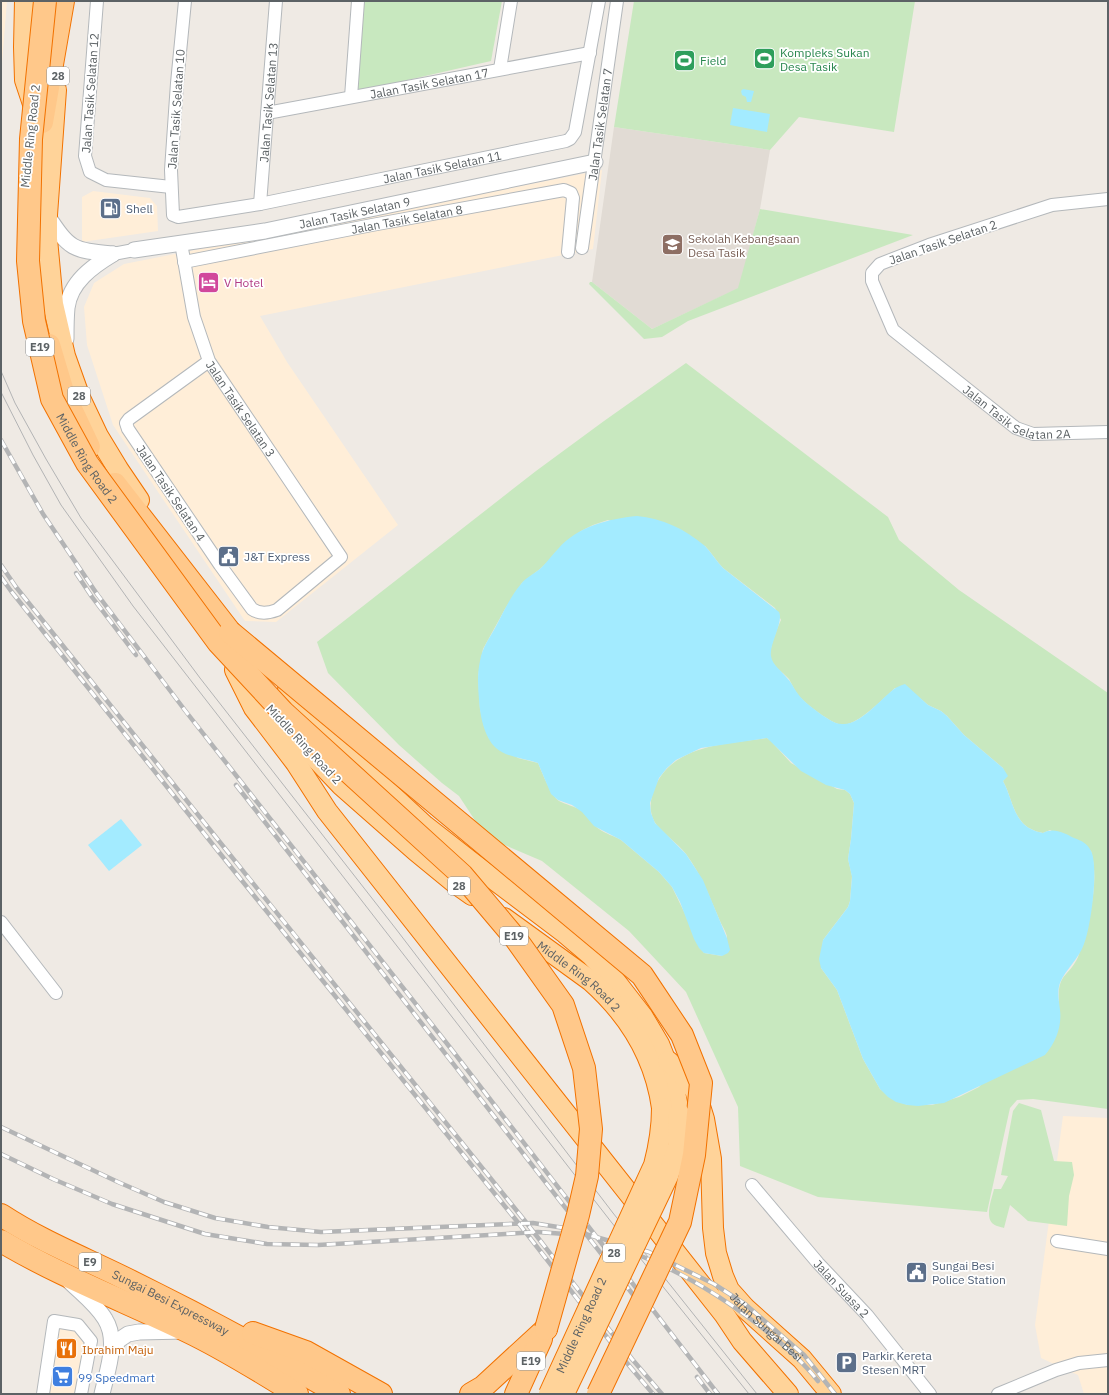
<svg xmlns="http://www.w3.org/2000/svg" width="1109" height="1395" font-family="'IBM Plex Sans',sans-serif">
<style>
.commercial{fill:#ffeed8}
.education{fill:#e1dbd4}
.green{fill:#c8e8bf;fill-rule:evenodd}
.water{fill:#a3ebff}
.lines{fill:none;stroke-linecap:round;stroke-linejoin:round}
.minor-casing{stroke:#b4b8bb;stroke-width:14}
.tertiary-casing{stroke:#b4b8bb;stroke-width:17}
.trunk-casing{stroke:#f27200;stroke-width:22}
.motorway-casing{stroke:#f27200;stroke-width:24}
.minor{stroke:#fff;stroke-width:12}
.tertiary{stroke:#fff;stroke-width:15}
.trunk{stroke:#ffd399;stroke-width:20}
.motorway{stroke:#ffc88a;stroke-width:22}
.tram{stroke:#b3b4b5;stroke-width:1}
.rail-casing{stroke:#b3b4b5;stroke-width:4.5}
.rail{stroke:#fff;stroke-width:3;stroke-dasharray:9;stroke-linecap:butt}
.trunk-bridge-casing{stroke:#f27200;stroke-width:22;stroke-linecap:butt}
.motorway-bridge-casing{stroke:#f27200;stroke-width:24;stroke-linecap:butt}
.trunk-bridge{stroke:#ffd399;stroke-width:20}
.motorway-bridge{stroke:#ffc88a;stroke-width:22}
.labels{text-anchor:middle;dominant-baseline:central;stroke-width:3.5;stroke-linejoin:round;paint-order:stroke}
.shield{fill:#fff;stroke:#8d9193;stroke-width:1}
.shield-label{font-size:11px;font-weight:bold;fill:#5c6265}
.leisure-label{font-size:12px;fill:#27864d;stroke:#fff;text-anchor:start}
.street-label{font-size:12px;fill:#5c6265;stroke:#fff}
.service-label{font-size:12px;fill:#4e5e75;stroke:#fff;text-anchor:start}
.education-label{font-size:12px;fill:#785e54;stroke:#fff;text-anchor:start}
.hotel-label{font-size:12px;fill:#b23c85;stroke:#fff;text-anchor:start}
.food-label{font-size:12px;fill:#c56008;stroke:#fff;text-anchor:start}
.shop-label{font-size:12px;fill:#366cbe;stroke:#fff;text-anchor:start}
</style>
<rect width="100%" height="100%" fill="#efeae4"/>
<g class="commercial">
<path d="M1,1H7L1,76Z"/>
<path d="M602,170L593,249L260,316L287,362L398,525L276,622L245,621L113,425L87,345L84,307L94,283L124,264Z"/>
<path d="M93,191L150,198L157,206L158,231L82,242V197Z"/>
<path d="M1063,1116L1108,1118V1394H1084L1078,1375L1041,1358L1035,1325Z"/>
<path d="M57,1326L76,1328L88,1342L78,1394H47Z"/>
</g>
<path class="education" d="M614,127L770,150L760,209L739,288L652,329L592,282Z"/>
<g class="green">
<path d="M363,1H502L491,61L355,92Z"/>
<path d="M634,1H915L894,132L799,117L770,150L614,127Z"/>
<path d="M760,209L913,235L688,321L662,337L644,339L589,284L590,282H592L652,329L738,288Z"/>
<path d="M686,363L888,517L899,540L959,590L1108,693V1109L1033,1099L1017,1100L1010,1108L987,1212L818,1197L740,1166L738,1107L686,992L629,931L542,861L493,840L480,828L459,796L442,783L399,745L328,673L317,642L536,471L604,421ZM608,520L705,546C712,553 716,561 723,568L775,608L781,620C777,628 770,647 770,655C771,666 783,672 789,679C792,684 794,690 798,695C804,703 833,725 843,725C859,724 883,699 895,688L921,699L928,705L941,711L947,716L964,735L1003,768L1005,778L1003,781C1012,797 1013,820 1031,829C1034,831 1039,832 1043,833L1050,830L1091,851C1099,880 1091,912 1083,940C1081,945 1080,952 1078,957C1069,977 1057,973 1059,1001L979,1087L959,1097L932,1105H907L880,1089L863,1059L837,990L821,968L823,940L848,907L850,901L852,876L848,859L851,839L854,803L850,794L845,790L837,789L791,763L770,740L767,738C726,744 672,744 654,789C650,800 649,811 654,821C660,832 678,843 686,854C701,874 710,898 720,921C722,926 727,933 727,938C727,943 724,951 722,956L704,953L672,887L659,872L621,840C614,836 606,834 599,829C592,824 588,816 582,811C575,806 566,805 559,801C551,796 542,772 538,763L518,758L489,738L484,726L480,709L478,676L483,649L505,609L522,583L540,569L581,531L593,525Z"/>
<path d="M1019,1103L1041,1110L1054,1161L1072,1162L1074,1175L1069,1196L1067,1226L1028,1221L1010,1205L1004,1228C1001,1227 995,1226 992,1223C985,1215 992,1198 994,1189H1001L1008,1176L1001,1175L1013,1111Z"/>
</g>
<g class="water">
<path d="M743,89L754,91L751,102H747L746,97L742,95L741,91Z"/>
<path d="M733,108L770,114L767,132L730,125Z"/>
<path d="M637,516C662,518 685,529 705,546C712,553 716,561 723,568L779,612C784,622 769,644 771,656C772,665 782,671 787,678C790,681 792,684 794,688C801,700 811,707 822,715C828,719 835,724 842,724C859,726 881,699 894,689C897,687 901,685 905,684L928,705L941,711L947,716L964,735L1003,768L1008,776L1003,781C1012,797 1013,820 1031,829C1034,831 1039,832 1043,833C1054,827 1064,833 1074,838C1082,841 1087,843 1091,851C1099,866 1091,927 1084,944C1079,959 1065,970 1060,983C1057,991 1059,1001 1060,1010C1062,1026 1056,1042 1045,1055L944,1103L918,1106L907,1105L896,1102L888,1097L880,1089L863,1059L837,990L821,968L819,959L823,940L839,919L848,907L850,901L852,877L848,859L851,839L854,803L850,794L845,790L826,785L801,771L767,738L701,748L676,760L667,768L659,778L650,803L651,813L655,823L686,854L703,880L727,938L730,950L728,953L722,956L704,953L699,948L694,939L680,902L672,887L659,872L621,840L594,826L582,812L572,805L558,800L551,794L538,763C524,758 508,758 496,748C484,737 480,715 479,700C478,687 477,674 480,661C482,648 489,639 495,628C503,613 510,597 521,584C526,577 536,573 542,567C548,561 552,555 558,549C578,526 608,519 637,516Z"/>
<path d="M121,819L142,845L109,871L88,845Z"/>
</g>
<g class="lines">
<defs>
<g id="minor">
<path d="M97,1L85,156L90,172L106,180L171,187"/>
<path id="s1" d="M185,1L177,83L171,170L173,215L178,217L260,204L566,141L570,139L575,132L599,1"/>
<path d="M500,69L511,1"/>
<path d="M351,97L358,1"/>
<path id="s2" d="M267,113L590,53"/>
<path id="s3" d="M1108,199L1052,205L929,245L880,264L872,273V281L893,330L1016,428L1033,434L1108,432"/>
<path id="s4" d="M260,204L276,1"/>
<path id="s5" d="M181,243L194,317L209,361L341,557L277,610C269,613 259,614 252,609L220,565L128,429L126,423L129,419L209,361"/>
<path id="s6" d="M582,248C594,166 605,83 617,1"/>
<path d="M113,254L134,250"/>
<path id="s7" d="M184,262L372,225L564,190L571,193L573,198L568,252"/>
<path d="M1,922L56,993"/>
<path id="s8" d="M752,1185L818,1263L867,1315L930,1394"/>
<path d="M1057,1241L1108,1249"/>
<path d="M43,1394L54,1321L78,1325L91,1341L81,1394"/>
<path d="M998,1394L1056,1370L1079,1363L1108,1360"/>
</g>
<g id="tertiary">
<path d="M47,215C70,250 72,250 113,254"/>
<path id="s9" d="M134,250L265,231L595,162"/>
<path d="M66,339C66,329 66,318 67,308C70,282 93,266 113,254"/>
<path d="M69,1281C81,1293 96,1304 105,1319C119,1341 107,1371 102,1394"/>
<path d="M112,1351L119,1340L128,1334L139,1332L185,1331"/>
</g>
<g id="trunk">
<path d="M25,1L24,47L25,80L33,104"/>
<path d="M56,90L47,215V239L53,304L65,356L80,398L98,436L118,469L139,500"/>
<path d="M235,670L254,708L296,763L327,811L724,1314L742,1341L788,1394"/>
<path d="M288,690L370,775L425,826L471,862L565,933L591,955L612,977L643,1017L659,1044L672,1077L679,1113"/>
<path d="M291,732L341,785L416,851L455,883L472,895"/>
<path id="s10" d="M504,918L591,981C629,1015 655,1057 662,1108"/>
<path id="s11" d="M668,1061L680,1072L695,1090L704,1119L711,1159L713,1228L716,1253L723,1276L729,1290L745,1308L802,1359L831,1394"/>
</g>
<g id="motorway">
<path d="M42,122L63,1"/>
<path d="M49,345L63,392L89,447"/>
<path d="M115,484L230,632"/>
<path id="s12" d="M1,1215C39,1240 81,1257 122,1277C196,1313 268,1352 339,1394"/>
<path d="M1,1241C60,1276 125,1301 187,1331C225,1349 261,1372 297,1394"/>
<path d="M253,1333L306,1352L381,1394"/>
<path d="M471,1394L483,1387L546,1329"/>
<path d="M516,1394L541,1339"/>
</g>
</defs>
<use href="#minor" class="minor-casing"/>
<use href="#tertiary" class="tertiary-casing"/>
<use href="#trunk" class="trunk-casing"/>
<use href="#motorway" class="motorway-casing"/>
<use href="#minor" class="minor"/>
<use href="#tertiary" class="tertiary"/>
<use href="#trunk" class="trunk"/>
<use href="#motorway" class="motorway"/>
<g class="tram">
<path d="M1,371L15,403L46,459L81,518L200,678L396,929L613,1213L757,1394"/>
<path d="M1,392L33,455L61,505L133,606L612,1223L749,1394"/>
</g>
<defs>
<g id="rail">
<path d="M1,440L43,514L97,594L187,713L452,1050L718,1394"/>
<path d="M1,565L16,587L223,846L525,1221L632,1359L662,1394"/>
<path d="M76,573L92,597L136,655"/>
<path d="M1,577L11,591L218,851L520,1225L627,1363L653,1394"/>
<path d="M236,785L638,1301"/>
<path d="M1,1127L118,1182L164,1202L215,1218L268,1227L321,1232L533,1223L564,1228L649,1252L714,1284L745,1304L804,1355L835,1394"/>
<path d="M1,1154L53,1179L112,1204L205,1234L267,1244L318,1245L538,1232L565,1234L576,1237"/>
<path d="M613,1247C624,1251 636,1254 648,1259C691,1277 728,1301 765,1330C784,1345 803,1362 818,1381"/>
<path d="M697,1377L710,1394"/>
</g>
</defs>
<use href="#rail" class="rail-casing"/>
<use href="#rail" class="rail"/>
<defs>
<g id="trunk-bridge">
<path id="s13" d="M549,1394L654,1165C659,1146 662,1128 662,1108"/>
<path d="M564,1394L668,1176L678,1147L679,1113"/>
</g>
<g id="motorway-bridge">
<path id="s14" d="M45,1L31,139L28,261L34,321L52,399L87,463L218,642L283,712L462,875L516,939L563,1005L584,1068L591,1129L587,1176L578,1215L546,1329"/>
<path d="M230,632L642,975L682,1035L701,1083L694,1155L680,1222L598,1394"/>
</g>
</defs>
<use href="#trunk-bridge" class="trunk-bridge-casing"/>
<use href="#motorway-bridge" class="motorway-bridge-casing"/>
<use href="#trunk-bridge" class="trunk-bridge"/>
<use href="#motorway-bridge" class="motorway-bridge"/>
</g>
<defs>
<symbol id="stadium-square" viewBox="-11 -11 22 22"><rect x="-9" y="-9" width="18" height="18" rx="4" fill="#2e9e5b" stroke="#fff"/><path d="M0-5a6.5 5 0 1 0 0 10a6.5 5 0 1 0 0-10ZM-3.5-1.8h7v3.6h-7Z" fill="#fff"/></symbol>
<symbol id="fuel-square" viewBox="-11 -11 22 22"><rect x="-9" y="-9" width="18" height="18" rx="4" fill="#5c6f8a" stroke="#fff"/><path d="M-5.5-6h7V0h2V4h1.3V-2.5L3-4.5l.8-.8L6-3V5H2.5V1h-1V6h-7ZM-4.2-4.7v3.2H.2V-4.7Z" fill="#fff"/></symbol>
<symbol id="school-square" viewBox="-11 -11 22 22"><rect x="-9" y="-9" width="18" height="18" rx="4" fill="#8d6e63" stroke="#fff"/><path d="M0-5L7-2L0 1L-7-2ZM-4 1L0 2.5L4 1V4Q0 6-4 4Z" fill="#fff"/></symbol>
<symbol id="hotel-square" viewBox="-11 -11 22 22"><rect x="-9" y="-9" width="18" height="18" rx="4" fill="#d1479c" stroke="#fff"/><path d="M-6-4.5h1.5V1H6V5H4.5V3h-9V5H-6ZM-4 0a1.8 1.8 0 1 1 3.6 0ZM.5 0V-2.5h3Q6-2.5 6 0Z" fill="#fff"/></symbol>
<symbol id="civic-square" viewBox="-11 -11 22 22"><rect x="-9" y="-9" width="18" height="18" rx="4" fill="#5c6f8a" stroke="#fff"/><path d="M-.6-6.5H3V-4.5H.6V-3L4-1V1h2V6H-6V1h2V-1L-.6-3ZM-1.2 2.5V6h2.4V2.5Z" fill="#fff"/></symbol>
<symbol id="restaurant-square" viewBox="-11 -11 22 22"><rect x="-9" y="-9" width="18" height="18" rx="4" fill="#e8710a" stroke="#fff"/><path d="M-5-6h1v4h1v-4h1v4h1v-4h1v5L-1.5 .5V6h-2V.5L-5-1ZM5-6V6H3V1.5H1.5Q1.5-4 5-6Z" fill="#fff"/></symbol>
<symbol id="parking-square" viewBox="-11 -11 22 22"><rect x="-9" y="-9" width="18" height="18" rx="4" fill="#5c6f8a" stroke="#fff"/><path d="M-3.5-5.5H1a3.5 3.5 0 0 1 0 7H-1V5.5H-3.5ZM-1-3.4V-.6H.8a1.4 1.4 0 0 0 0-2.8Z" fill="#fff"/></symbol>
<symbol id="supermarket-square" viewBox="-11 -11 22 22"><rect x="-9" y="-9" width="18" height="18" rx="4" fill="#3f7fe0" stroke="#fff"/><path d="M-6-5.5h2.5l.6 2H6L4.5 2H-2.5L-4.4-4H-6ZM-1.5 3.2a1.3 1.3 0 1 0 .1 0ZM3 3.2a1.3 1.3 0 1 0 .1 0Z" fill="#fff"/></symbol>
</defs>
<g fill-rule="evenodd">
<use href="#stadium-square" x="752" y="46" width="25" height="25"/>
<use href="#stadium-square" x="672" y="48" width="25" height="25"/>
<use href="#fuel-square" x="98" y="196" width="25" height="25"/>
<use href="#school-square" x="660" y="232" width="25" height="25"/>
<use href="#hotel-square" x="196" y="270" width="25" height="25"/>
<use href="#civic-square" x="216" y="544" width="25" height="25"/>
<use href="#civic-square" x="904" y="1260" width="25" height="25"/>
<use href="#restaurant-square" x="54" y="1336" width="25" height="25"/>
<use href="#parking-square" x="834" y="1350" width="25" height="25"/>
<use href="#supermarket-square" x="50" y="1364" width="25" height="25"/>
</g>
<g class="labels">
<g class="shield">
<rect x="47" y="67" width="22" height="18" rx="3"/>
<rect x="26" y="338" width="28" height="18" rx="3"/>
<rect x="68" y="387" width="22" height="18" rx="3"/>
<rect x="448" y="877" width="22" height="18" rx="3"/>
<rect x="500" y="927" width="28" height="18" rx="3"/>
<rect x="603" y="1244" width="22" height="18" rx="3"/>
<rect x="79" y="1253" width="22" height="18" rx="3"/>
<rect x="517" y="1352" width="28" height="18" rx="3"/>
</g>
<g class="shield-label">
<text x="58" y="76">28</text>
<text x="40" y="347">E19</text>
<text x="79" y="396">28</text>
<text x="459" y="886">28</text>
<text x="514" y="936">E19</text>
<text x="614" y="1253">28</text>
<text x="90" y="1262">E9</text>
<text x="531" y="1361">E19</text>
</g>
<g class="leisure-label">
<text x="780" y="52">Kompleks Sukan<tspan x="780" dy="14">Desa Tasik</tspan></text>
<text x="700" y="60">Field</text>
</g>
<g class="street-label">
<text stroke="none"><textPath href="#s2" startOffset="165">Jalan Tasik Selatan 17</textPath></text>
<text transform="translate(90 93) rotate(-86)">Jalan Tasik Selatan 12</text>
<text stroke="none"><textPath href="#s4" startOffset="102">Jalan Tasik Selatan 13</textPath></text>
<text transform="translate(176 109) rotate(-86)">Jalan Tasik Selatan 10</text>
<text stroke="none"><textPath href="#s6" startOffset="125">Jalan Tasik Selatan 7</textPath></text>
<text transform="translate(30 136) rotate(-84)">Middle Ring Road 2</text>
<text stroke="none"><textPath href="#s1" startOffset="489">Jalan Tasik Selatan 11</textPath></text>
<text stroke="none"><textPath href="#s9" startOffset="224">Jalan Tasik Selatan 9</textPath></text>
<text stroke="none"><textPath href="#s7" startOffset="227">Jalan Tasik Selatan 8</textPath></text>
<text transform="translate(943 242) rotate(-19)">Jalan Tasik Selatan 2</text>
<text stroke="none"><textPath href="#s5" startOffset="179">Jalan Tasik Selatan 3</textPath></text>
<text stroke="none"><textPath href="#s3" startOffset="464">Jalan Tasik Selatan 2A</textPath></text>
<text stroke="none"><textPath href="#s14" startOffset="470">Middle Ring Road 2</textPath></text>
<text transform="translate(171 493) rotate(56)">Jalan Tasik Selatan 4</text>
<text transform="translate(304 744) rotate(47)">Middle Ring Road 2</text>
<text stroke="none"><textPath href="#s10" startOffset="95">Middle Ring Road 2</textPath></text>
<text stroke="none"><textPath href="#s8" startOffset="137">Jalan Suasa 2</textPath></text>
<text stroke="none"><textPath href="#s12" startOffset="191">Sungai Besi Expressway</textPath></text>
<text stroke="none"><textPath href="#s13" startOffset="76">Middle Ring Road 2</textPath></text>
<text stroke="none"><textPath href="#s11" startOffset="297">Jalan Sungai Besi</textPath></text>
</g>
<g class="service-label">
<text x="126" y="208">Shell</text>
<text x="244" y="556">J&amp;T Express</text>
<text x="932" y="1265">Sungai Besi<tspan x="932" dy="14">Police Station</tspan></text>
<text x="862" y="1355">Parkir Kereta<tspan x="862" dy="14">Stesen MRT</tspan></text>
</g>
<g class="education-label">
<text x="688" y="238">Sekolah Kebangsaan<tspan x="688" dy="14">Desa Tasik</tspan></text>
</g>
<g class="hotel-label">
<text x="224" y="282">V Hotel</text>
</g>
<g class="food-label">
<text x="82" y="1349">Ibrahim Maju</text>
</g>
<g class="shop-label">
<text x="78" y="1377">99 Speedmart</text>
</g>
</g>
<rect width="1109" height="1395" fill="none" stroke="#5c6265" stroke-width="4"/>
</svg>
